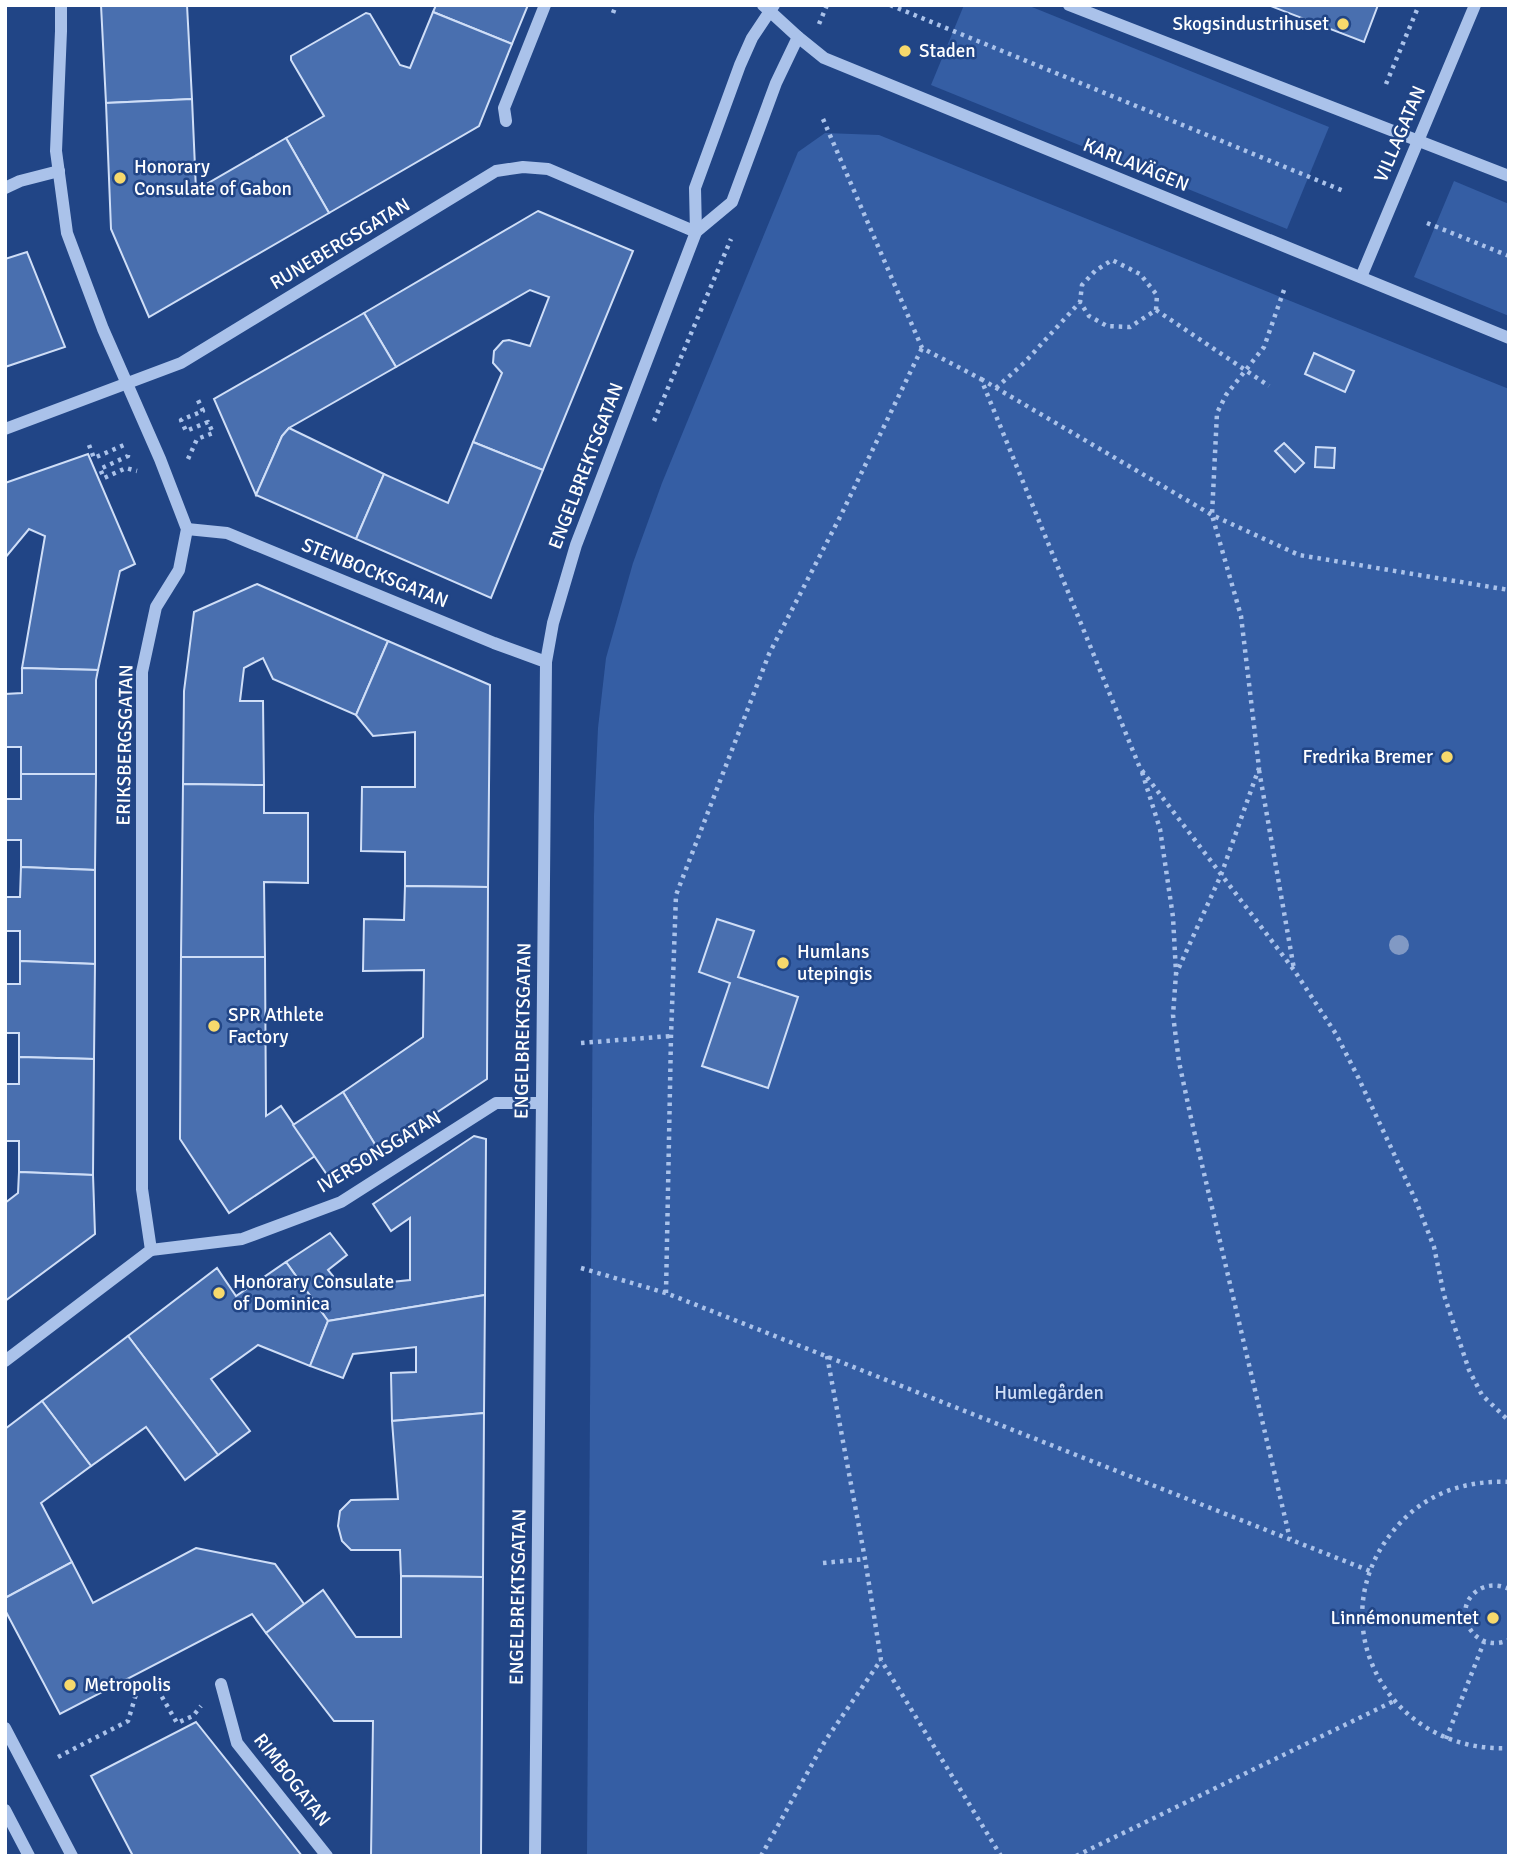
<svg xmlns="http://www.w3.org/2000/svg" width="1514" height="1861" font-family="Signika,sans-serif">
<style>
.green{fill:#355ea4}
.building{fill:#496faf;stroke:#cfdef7;stroke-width:2}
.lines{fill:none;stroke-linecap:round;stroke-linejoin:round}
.path{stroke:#aac2ea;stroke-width:4.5;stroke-dasharray:3.5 5;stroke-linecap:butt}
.minor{stroke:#aac2ea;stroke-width:12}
.tree{fill:#8199c4}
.poi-dot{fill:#f7d96c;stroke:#214586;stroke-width:2.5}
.labels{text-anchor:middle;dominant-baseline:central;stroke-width:5;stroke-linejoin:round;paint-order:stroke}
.poi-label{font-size:19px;fill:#fff;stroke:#214586;text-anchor:start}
.street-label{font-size:19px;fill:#fff;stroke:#214586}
.park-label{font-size:19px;fill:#cfdef7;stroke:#214586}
</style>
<rect width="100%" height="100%" fill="#214586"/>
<g class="green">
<path d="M964,5H1027L1329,127L1287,229L931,85Z"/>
<path d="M825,133L879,135L1509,389V1856H587L594,816L598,728L606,658L633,563L662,483L798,152Z"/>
<path d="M1454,181L1509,204V316L1414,277Z"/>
</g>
<g class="building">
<path d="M101,5H187L192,99L106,103Z"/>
<path d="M436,5H528L512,44L433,12Z"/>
<path d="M1268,5H1378L1364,42Z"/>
<path d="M433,12L512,44L479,126L329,213L286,138L324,116L291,60V56L366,13L370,14L400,65L410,68Z"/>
<path d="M192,99L196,190L286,138L329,213L149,317L111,229L106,103Z"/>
<path d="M538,211L633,251L543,470L473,442L502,373L493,363L494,351L503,341L509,340L530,346L549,297L530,290L396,367L364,313Z"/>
<path d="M27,252L65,347L5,367V259Z"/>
<path d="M364,313L396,367L289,428L282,436L256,495L214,399Z"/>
<path d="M1314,353L1354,371L1345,392L1305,374Z"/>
<path d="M289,428L384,474L356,539L256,495L282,436Z"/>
<path d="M473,442L543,470L491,598L356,539L384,474L448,503Z"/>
<path d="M1284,443L1304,463L1295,472L1275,451Z"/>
<path d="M1316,447L1335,448L1334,468L1315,467Z"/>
<path d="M88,454L135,564L120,571L98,670L22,668L45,536L29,529L5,558V483Z"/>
<path d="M257,584L388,641L356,715L273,679L263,658L244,668L240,701H263L264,785L183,784L184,691L194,612Z"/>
<path d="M388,641L490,685L488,887L405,886V852L361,851L362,787H415V732L373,736L356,715Z"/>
<path d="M22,668L98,670L96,680V774H21V747H5V694L22,693Z"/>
<path d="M21,774H96L95,870L21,867V840H5V799H21Z"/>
<path d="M183,784L264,785V813H308V883L264,882L265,957H181Z"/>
<path d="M21,867L95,870V964L20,961V931H5V897H20Z"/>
<path d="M405,886L488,887L487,1079L379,1151L343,1092L423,1037L424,970L363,971L364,919L404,920Z"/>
<path d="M717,919L754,931L738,977L798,997L768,1088L702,1066L730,983L699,972Z"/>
<path d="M181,957H265L266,1116L281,1106L315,1156L229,1213L180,1139Z"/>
<path d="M20,961L95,964L94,1059L19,1057V1033H5V984H20Z"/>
<path d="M19,1057L94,1059L93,1175L19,1172V1141H5V1084H19Z"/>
<path d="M343,1092L379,1151L332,1182L293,1125Z"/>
<path d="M474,1136L486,1139L485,1295L328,1321L286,1262L330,1233L347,1255L328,1270L342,1287L410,1280V1218L391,1231L373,1204Z"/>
<path d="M19,1172L93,1175L95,1234L5,1301V1203L18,1193Z"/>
<path d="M286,1262L328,1321L310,1366L258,1345L211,1379L250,1431L218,1455L128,1336L217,1268L236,1296Z"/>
<path d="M485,1295L484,1413L392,1421L391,1373L416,1372V1347L353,1354L343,1378L310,1366L328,1321Z"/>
<path d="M128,1336L218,1455L185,1480L146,1427L91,1466L42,1401Z"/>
<path d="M42,1401L91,1466L41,1503L72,1562L5,1598V1429Z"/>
<path d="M484,1413L483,1577L401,1576L400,1550H351L342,1541L338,1526L340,1511L351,1500L398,1499L392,1421Z"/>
<path d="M196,1548L275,1564L304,1604L266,1633L252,1614L60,1714L5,1610V1598L72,1562L93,1603Z"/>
<path d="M401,1576L483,1577L481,1856H371L373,1721H334L266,1633L323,1590L356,1637H401Z"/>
<path d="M196,1722L259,1801L302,1856H133L91,1776Z"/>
</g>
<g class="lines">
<g class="path">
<path d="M890,5L1346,192"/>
<path d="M613,13L616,5"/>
<path d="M819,24L827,5"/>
<path d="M1386,84L1419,5"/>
<path d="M823,119L922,348L981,379L1140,768L1294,970L1336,1034L1358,1077L1416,1201L1434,1247L1444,1295L1469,1370L1482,1395L1509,1421"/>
<path d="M1427,223L1509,256"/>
<path d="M1284,290L1264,347L1226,395L1217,413L1212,515L1241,616L1259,768L1221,875L1176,974L1173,1015L1179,1062L1191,1118L1290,1539"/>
<path d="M1156,310L1269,386"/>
<path d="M981,379L1212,515L1299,555L1509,590"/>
<path d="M996,388L1025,362L1080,302L1082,285L1095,271L1112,260L1140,274L1157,295L1156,310L1130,327L1107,326L1089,316L1080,302"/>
<path d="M654,421L731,239"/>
<path d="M89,445L94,458L124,445V447"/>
<path d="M128,455V456L100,469L104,478L126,468L137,471"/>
<path d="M188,459L197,439L213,433L208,422L186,431L181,420L203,411L197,398"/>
<path d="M1259,770L1294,969"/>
<path d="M1142,772L1160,829L1173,917L1176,973"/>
<path d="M581,1043L671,1036"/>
<path d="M581,1268L666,1293L1370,1571"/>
<path d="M666,1293L671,1036L676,895L769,654L841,515L922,348"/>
<path d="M827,1356L865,1559L881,1660L1001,1856"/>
<path d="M1509,1482C1468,1480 1430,1492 1402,1521C1313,1613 1384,1754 1509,1748"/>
<path d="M823,1563L865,1559"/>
<path d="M1509,1589C1500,1585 1491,1584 1482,1588C1447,1605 1472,1656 1509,1640"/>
<path d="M1446,1739L1484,1642"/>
<path d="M58,1757L128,1721L137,1691L154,1683L177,1723L193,1716L201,1706"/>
<path d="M761,1856L825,1741L881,1660"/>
<path d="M1076,1856L1394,1701"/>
</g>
<g class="minor">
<path d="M763,5L798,37L824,58L1509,338"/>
<path d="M1069,5L1509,176"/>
<path d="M506,121L504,108L545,5"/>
<path d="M5,188L20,181L59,171"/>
<path d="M696,232L732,202L776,83L798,37"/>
<path d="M1361,277L1475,5"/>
<path d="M5,429L181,363L496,171L523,167L548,169L696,232"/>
<path d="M187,529L227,533L494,643L546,662"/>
<path d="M151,1250L242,1239L341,1202L496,1103H541"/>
<path d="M5,1361L151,1250L142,1189V672L156,607L179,570L187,529L160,459L103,329L67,233L56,151L61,31V5"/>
<path d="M221,1684L237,1743L327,1856"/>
<path d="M5,1728L72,1856"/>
<path d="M5,1810L29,1856"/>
<path d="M535,1856L546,662L553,623L576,545L696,232L695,188L740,65L752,38L774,5"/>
</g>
</g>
<circle class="tree" cx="1399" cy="945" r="10"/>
<g class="poi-dot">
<circle cx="1343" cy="24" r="7"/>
<circle cx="905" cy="51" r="7"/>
<circle cx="120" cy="178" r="7"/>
<circle cx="1447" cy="757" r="7"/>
<circle cx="783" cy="963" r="7"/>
<circle cx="214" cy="1026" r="7"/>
<circle cx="219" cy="1293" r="7"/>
<circle cx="1493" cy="1618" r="7"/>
<circle cx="70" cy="1685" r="7"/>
</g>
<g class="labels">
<g class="poi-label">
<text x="1329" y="24" text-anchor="end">Skogsindustrihuset</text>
<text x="919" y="51">Staden</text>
<text x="134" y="167">Honorary<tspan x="134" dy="22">Consulate of Gabon</tspan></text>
<text x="1433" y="757" text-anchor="end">Fredrika Bremer</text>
<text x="797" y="952">Humlans<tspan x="797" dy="22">utepingis</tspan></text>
<text x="228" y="1015">SPR Athlete<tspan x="228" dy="22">Factory</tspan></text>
<text x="233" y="1282">Honorary Consulate<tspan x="233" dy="22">of Dominica</tspan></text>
<text x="1479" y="1618" text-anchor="end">Linnémonumentet</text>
<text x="84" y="1685">Metropolis</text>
</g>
<g class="street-label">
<text transform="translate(1400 134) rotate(-67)">VILLAGATAN</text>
<text transform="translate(1136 165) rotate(22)">KARLAVÄGEN</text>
<text transform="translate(340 244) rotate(-31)">RUNEBERGSGATAN</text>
<text transform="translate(586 466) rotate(-69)">ENGELBREKTSGATAN</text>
<text transform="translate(375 573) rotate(22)">STENBOCKSGATAN</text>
<text transform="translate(125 745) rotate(-89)">ERIKSBERGSGATAN</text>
<text transform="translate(523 1031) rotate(-89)">ENGELBREKTSGATAN</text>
<text transform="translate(379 1152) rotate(-31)">IVERSONSGATAN</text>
<text transform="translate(518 1597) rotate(-89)">ENGELBREKTSGATAN</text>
<text transform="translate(292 1780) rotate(52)">RIMBOGATAN</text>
</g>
<g class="park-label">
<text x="1049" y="1393">Humlegården</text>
</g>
</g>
<rect width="1514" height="1861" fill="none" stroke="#ffffff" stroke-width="14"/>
</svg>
